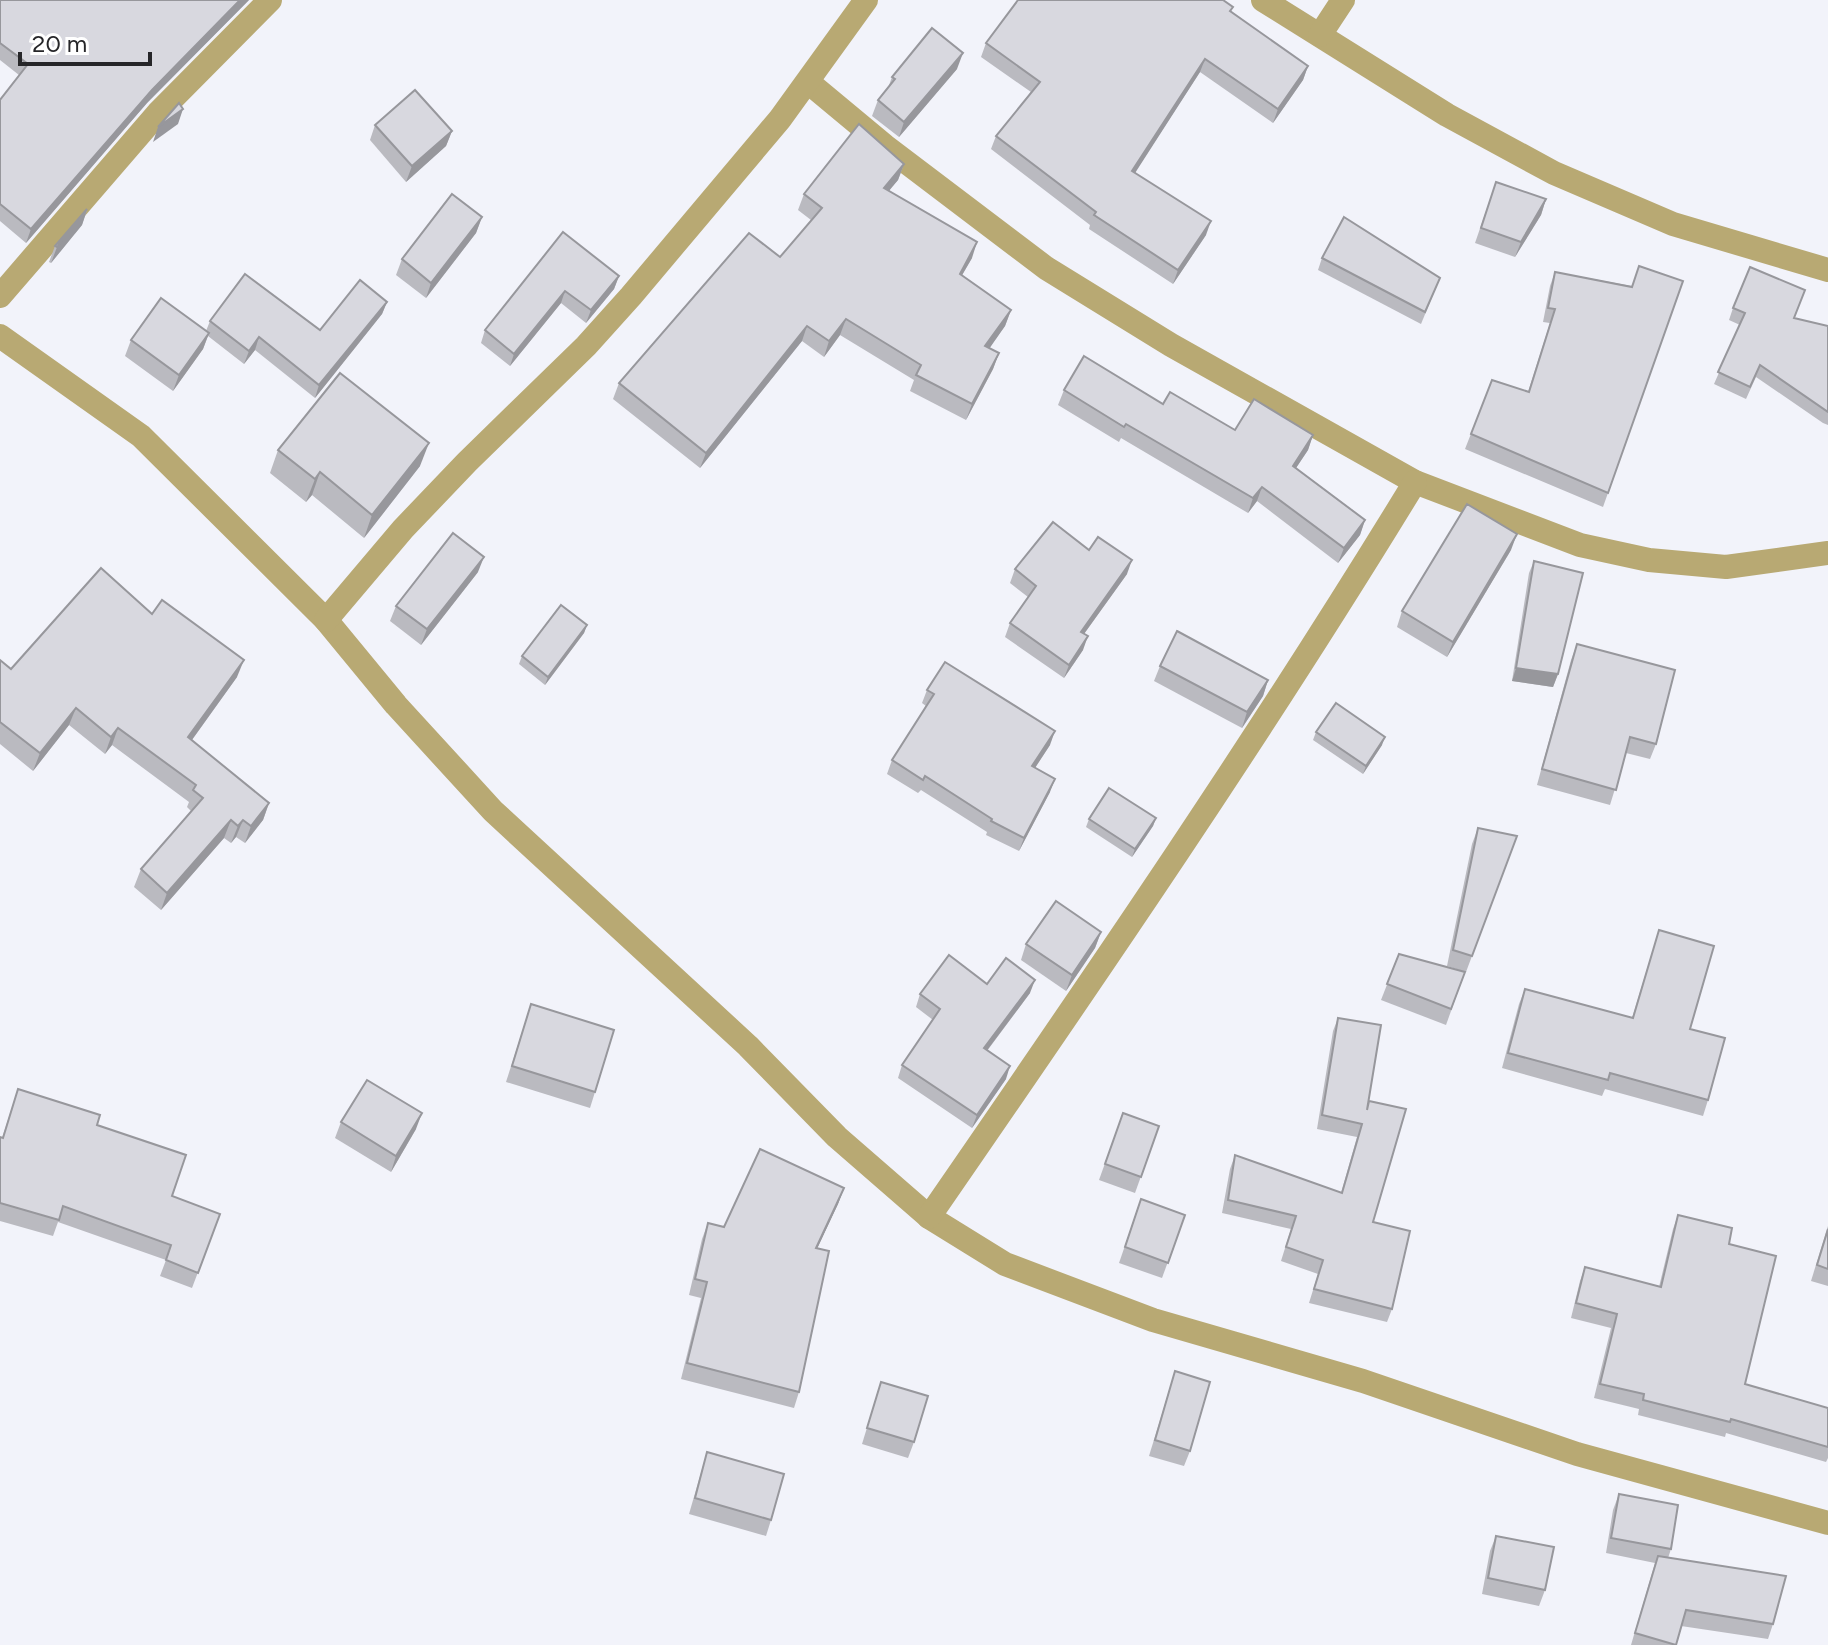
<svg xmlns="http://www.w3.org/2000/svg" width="1828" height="1645" font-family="Figtree,sans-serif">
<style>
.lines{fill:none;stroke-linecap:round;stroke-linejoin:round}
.minor{stroke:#b8a973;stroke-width:24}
.wall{fill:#babac0}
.shaded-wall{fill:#97979c}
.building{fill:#d8d8df;stroke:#97979c;stroke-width:2}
</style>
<rect width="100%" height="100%" fill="#f2f3fa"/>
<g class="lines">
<g class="minor">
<path d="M1263,0L1447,115L1554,173L1673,224L1828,270"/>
<path d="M1320,35L1343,0"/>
<path d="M808,82L885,146L1046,268L1171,345L1415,482L1580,545L1649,560L1726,567L1828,553"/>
<path d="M0,296L158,113L270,0"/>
<path d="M0,336L141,436L326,620L396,705L493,811L748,1046L837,1137L929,1217L1005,1264L1153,1320L1363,1381L1577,1454L1828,1523"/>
<path d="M326,620L403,529L467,462L586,346L631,296L780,119L866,0"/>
<path d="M929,1217C1096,975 1262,733 1415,482"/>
</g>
</g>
<g class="wall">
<path d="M0,0H249L147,103L26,243L0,221V100L19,75L0,60Z"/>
<path d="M1233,7L1231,12L1308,66L1303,80L1273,123L1200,72L1135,172L1206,235L1173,284L1089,229L1090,225L991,149L996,136L1031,92L981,57L986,43Z"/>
<path d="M957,69L899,137L872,116L878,100L888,88L892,77Z"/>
<path d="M375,125L452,131L446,146L406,182L370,140Z"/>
<path d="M904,164L898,180L889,190L972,258L962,275L1011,310L1005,326L989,348L999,353L993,369L966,420L910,391L914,380L840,335L824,357L802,341L700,468L613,399L619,383L780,257L811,220L798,210L804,194Z"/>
<path d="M1496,182L1546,199L1541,215L1515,257L1475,243Z"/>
<path d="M87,210L82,225L51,263L49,262L55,246Z"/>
<path d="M482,217L476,233L426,298L396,275L402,259Z"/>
<path d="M563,232L619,276L614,289L586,323L561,303L510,366L481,343L485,330Z"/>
<path d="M1322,258L1440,278L1421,324L1318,270Z"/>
<path d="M1555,272L1632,286L1683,281L1603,507L1465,449L1492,380L1528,392L1550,323L1543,322L1550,286Z"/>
<path d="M387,302L382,314L315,398L255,350L244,364L208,336L203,349L173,391L125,356L131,340L206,331L210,321L320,330Z"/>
<path d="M1733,308L1794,318L1828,326V425L1823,423L1756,377L1746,399L1714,384L1740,325L1729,320Z"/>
<path d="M1064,390L1163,404L1235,430L1313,435L1308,450L1296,468L1365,520L1360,535L1338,563L1257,501L1248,513L1121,438L1119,442L1058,405Z"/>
<path d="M278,450L420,466L364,538L312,495L306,502L270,473Z"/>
<path d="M1089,550L1127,574L1084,634L1083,650L1064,678L1005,637L1010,623L1028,597L1010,583L1015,569Z"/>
<path d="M1511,550L1447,657L1397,627L1402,611Z"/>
<path d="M1534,561L1558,674L1553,687L1512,681L1529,573Z"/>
<path d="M478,572L421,645L390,621L396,606Z"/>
<path d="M152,614L237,677L192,740L269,803L263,820L245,843L236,837L231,843L224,838L161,910L134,887L141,869L191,811L187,807L189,802L112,745L105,754L69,725L33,771L0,744V660L11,669Z"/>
<path d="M587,625L584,633L545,685L519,664L522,656Z"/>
<path d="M1577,644L1656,744L1650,759L1626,753L1610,805L1537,785L1571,660Z"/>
<path d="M1160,666L1268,680L1263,696L1242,728L1154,681Z"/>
<path d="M927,690L1050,745L1035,768L1050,792L1019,851L986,835L987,832L921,790L918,793L887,774L892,760L926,706L922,703Z"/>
<path d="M1316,732L1382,745L1363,774L1313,740Z"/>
<path d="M1156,818L1153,826L1132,857L1086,827L1089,819Z"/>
<path d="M1478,828L1517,836L1466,972L1447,966L1472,844Z"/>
<path d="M1659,930L1690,1029L1708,1100L1703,1116L1605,1089L1602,1096L1502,1068L1519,1004L1525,989L1632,1018Z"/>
<path d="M1101,932L1095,948L1066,991L1021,960L1026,944Z"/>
<path d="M1399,954L1465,972L1446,1025L1381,1000Z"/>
<path d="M987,984L1030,993L987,1051L1006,1079L972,1128L898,1078L902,1065L933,1020L916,1007L920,994Z"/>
<path d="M531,1004L595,1092L590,1108L506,1082Z"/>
<path d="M1338,1018L1367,1107L1373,1222L1392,1309L1387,1322L1309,1303L1318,1274L1281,1261L1291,1229L1222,1213L1230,1169L1235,1155L1341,1193L1357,1137L1317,1129L1333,1031Z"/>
<path d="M18,1089L97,1125L172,1196L220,1214L192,1288L160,1276L166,1260L58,1222L53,1236L0,1221V1137L2,1138Z"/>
<path d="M1123,1113L1159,1126L1135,1193L1099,1180Z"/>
<path d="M341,1122L416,1129L391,1172L335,1138Z"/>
<path d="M844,1188L838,1204L817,1248L799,1392L794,1408L681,1379L701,1298L689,1295L702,1239L708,1223L724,1227Z"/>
<path d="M1141,1199L1185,1215L1162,1278L1119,1263Z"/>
<path d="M1678,1215L1729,1244L1745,1384L1828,1408V1458L1826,1462L1726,1433L1725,1437L1638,1415L1639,1409L1594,1398L1611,1328L1571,1318L1580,1281L1585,1267L1659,1287L1673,1229Z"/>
<path d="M1828,1226V1286L1811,1281Z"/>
<path d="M1175,1371L1190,1451L1184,1466L1149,1456Z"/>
<path d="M881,1382L914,1442L908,1458L862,1444Z"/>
<path d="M707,1452L771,1520L766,1536L689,1514Z"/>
<path d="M1619,1494L1671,1549L1668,1558L1773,1624L1768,1639L1681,1626L1676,1645H1631L1655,1563L1606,1553L1613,1510Z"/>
<path d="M1496,1536L1545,1590L1539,1606L1482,1594L1490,1551Z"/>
</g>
<g class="shaded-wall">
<path d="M240,0H249L147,103L26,243L31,229L152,90Z"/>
<path d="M963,53L957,69L899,137L904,122Z"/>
<path d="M1205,59L1200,72L1128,184L1132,171Z"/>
<path d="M1308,66L1303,80L1273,123L1278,109Z"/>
<path d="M183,109L178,124L153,142L158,127Z"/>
<path d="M452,131L446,146L406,182L412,166Z"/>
<path d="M904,164L898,180L879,203L884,188Z"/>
<path d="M1546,199L1541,215L1515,257L1521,242Z"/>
<path d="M87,210L82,225L51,263L57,247Z"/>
<path d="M482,217L476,233L426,298L431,283Z"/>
<path d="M1211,221L1206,235L1173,284L1178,270Z"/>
<path d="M977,242L972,258L954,289L960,274Z"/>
<path d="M619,276L614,289L586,323L591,310Z"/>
<path d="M565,291L561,303L510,366L514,354Z"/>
<path d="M387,302L382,314L315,398L319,385Z"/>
<path d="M1011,310L1005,326L980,362L985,346Z"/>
<path d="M846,319L840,335L824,357L829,341Z"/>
<path d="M807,326L802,341L700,468L706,453Z"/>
<path d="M209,333L203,349L173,391L179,375Z"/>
<path d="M259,337L255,350L244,364L249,351Z"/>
<path d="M999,353L993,369L966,420L972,404Z"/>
<path d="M1313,435L1308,450L1288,480L1293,466Z"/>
<path d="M429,443L420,466L364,538L372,515Z"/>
<path d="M320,472L312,495L306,502L315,479Z"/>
<path d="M1262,487L1257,501L1248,513L1253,498Z"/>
<path d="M1365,520L1360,535L1338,563L1344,548Z"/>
<path d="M1517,534L1511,550L1447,657L1453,642Z"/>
<path d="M484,557L478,572L421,645L427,629Z"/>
<path d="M1132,560L1127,574L1076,645L1081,632Z"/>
<path d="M587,625L584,633L545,685L548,677Z"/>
<path d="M1088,636L1083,650L1064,678L1069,665Z"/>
<path d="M244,660L237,677L181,755L188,737Z"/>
<path d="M1516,668L1558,674L1553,687L1512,681Z"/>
<path d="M1268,680L1263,696L1242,728L1247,712Z"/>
<path d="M76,708L69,725L33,771L40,753Z"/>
<path d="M118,728L112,745L105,754L111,737Z"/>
<path d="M1055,731L1050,745L1027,780L1032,766Z"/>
<path d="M1385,737L1382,745L1363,774L1366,766Z"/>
<path d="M1055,779L1050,792L1019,851L1024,838Z"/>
<path d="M269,803L263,820L245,843L251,826Z"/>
<path d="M1156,818L1153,826L1132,857L1135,849Z"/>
<path d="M231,820L224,838L161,910L167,893Z"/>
<path d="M243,820L236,837L231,843L238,826Z"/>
<path d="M1101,932L1095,948L1066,991L1072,975Z"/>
<path d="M1035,980L1030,993L979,1061L984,1048Z"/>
<path d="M1010,1066L1006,1079L972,1128L977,1115Z"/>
<path d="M422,1113L416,1129L391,1172L396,1156Z"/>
<path d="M844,1188L838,1204L810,1264L816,1248Z"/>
</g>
<g class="building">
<path d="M0,0H240L152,90L31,229L0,204V100L28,64L0,43Z"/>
<path d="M1018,0H1223L1233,7L1230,11L1308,66L1278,109L1205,59L1132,171L1211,221L1178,270L1094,215L1096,212L996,136L1040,82L986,43Z"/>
<path d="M932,28L963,53L904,122L878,100L895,79L892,77Z"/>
<path d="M415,90L452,131L412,166L375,125Z"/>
<path d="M179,103L183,109L158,127Z"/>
<path d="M859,124L904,164L884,188L977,242L960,274L1011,310L985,346L999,353L972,404L916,375L921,365L846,319L829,341L807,326L706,453L619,383L749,233L780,257L822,208L804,194Z"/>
<path d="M1496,182L1546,199L1521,242L1481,228Z"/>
<path d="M452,194L482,217L431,283L402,259Z"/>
<path d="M87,209L57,247L55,246Z"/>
<path d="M1344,217L1440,278L1425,312L1322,258Z"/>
<path d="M563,232L619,276L591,310L565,291L514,354L485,330Z"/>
<path d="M1639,266L1683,281L1608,493L1471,434L1492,380L1529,392L1555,309L1548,308L1555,272L1632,287Z"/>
<path d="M1750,267L1805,290L1794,318L1828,326V412L1760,365L1750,387L1718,372L1745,313L1733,308Z"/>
<path d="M245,274L320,330L360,280L387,302L319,385L259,337L249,351L210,321Z"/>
<path d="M161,298L209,333L179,375L131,340Z"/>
<path d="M1084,356L1163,404L1170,392L1235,430L1254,399L1313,435L1293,466L1365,520L1344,548L1262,487L1253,498L1126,424L1124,427L1064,390Z"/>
<path d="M340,373L429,443L372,515L320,472L315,479L278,450Z"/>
<path d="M1467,504L1517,534L1453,642L1402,611Z"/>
<path d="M1053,522L1089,550L1098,537L1132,560L1081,632L1088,636L1069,665L1010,623L1036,586L1015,569Z"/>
<path d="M453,533L484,557L427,629L396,606Z"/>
<path d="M1534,561L1583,573L1558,674L1516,668Z"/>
<path d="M101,568L152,614L162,600L244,660L188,737L269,803L251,826L243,820L238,826L231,820L167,893L141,869L203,798L193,790L196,785L118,728L111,737L76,708L40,753L0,722V660L11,669Z"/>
<path d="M561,605L587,625L548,677L522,656Z"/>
<path d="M1177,631L1268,680L1247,712L1160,666Z"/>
<path d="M1577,644L1675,670L1656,744L1630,737L1616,790L1542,769Z"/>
<path d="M945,662L1055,731L1032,766L1055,779L1024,838L991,821L992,819L925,776L923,780L892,760L934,694L927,690Z"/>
<path d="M1336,703L1385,737L1366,766L1316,732Z"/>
<path d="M1109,788L1156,818L1135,849L1089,819Z"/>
<path d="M1478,828L1517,836L1472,956L1453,950Z"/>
<path d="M1056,901L1101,932L1072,975L1026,944Z"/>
<path d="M1659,930L1714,946L1690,1029L1725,1038L1708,1100L1610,1073L1608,1080L1508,1053L1525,989L1633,1018Z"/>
<path d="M1399,954L1465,972L1451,1009L1387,984Z"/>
<path d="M949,955L987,984L1006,958L1035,980L984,1048L1010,1066L977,1115L902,1065L940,1009L920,994Z"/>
<path d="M531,1004L614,1030L595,1092L512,1066Z"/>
<path d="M1338,1018L1381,1025L1367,1110L1369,1101L1406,1109L1373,1222L1410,1231L1392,1309L1314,1289L1323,1260L1286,1247L1296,1216L1228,1200L1235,1155L1342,1193L1362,1124L1322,1115Z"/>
<path d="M367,1080L422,1113L396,1156L341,1122Z"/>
<path d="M18,1089L100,1115L97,1125L186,1155L172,1196L220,1214L198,1273L166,1260L171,1245L63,1206L59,1220L0,1203V1137L3,1138Z"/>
<path d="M1123,1113L1159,1126L1141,1177L1105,1164Z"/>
<path d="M760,1149L844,1188L816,1248L829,1251L799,1392L687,1363L707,1282L695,1279L708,1223L724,1227Z"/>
<path d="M1141,1199L1185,1215L1168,1263L1125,1247Z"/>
<path d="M1678,1215L1732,1228L1729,1244L1776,1256L1745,1384L1828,1408V1447L1731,1419L1730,1422L1643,1400L1644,1394L1600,1384L1617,1314L1576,1303L1585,1267L1661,1287Z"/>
<path d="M1828,1229V1269L1817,1265Z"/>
<path d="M1175,1371L1210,1382L1190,1451L1155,1440Z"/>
<path d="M881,1382L928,1396L914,1442L867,1428Z"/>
<path d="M707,1452L784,1474L771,1520L695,1498Z"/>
<path d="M1619,1494L1678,1505L1671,1549L1611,1538Z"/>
<path d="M1496,1536L1554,1547L1545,1590L1488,1578Z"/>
<path d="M1658,1556L1786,1576L1773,1624L1686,1610L1676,1645L1635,1633Z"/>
</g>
<path d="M20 52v12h130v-12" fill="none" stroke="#262629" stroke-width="4"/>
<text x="32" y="52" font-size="24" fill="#262629" stroke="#ffffff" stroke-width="6" paint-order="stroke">20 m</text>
</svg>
